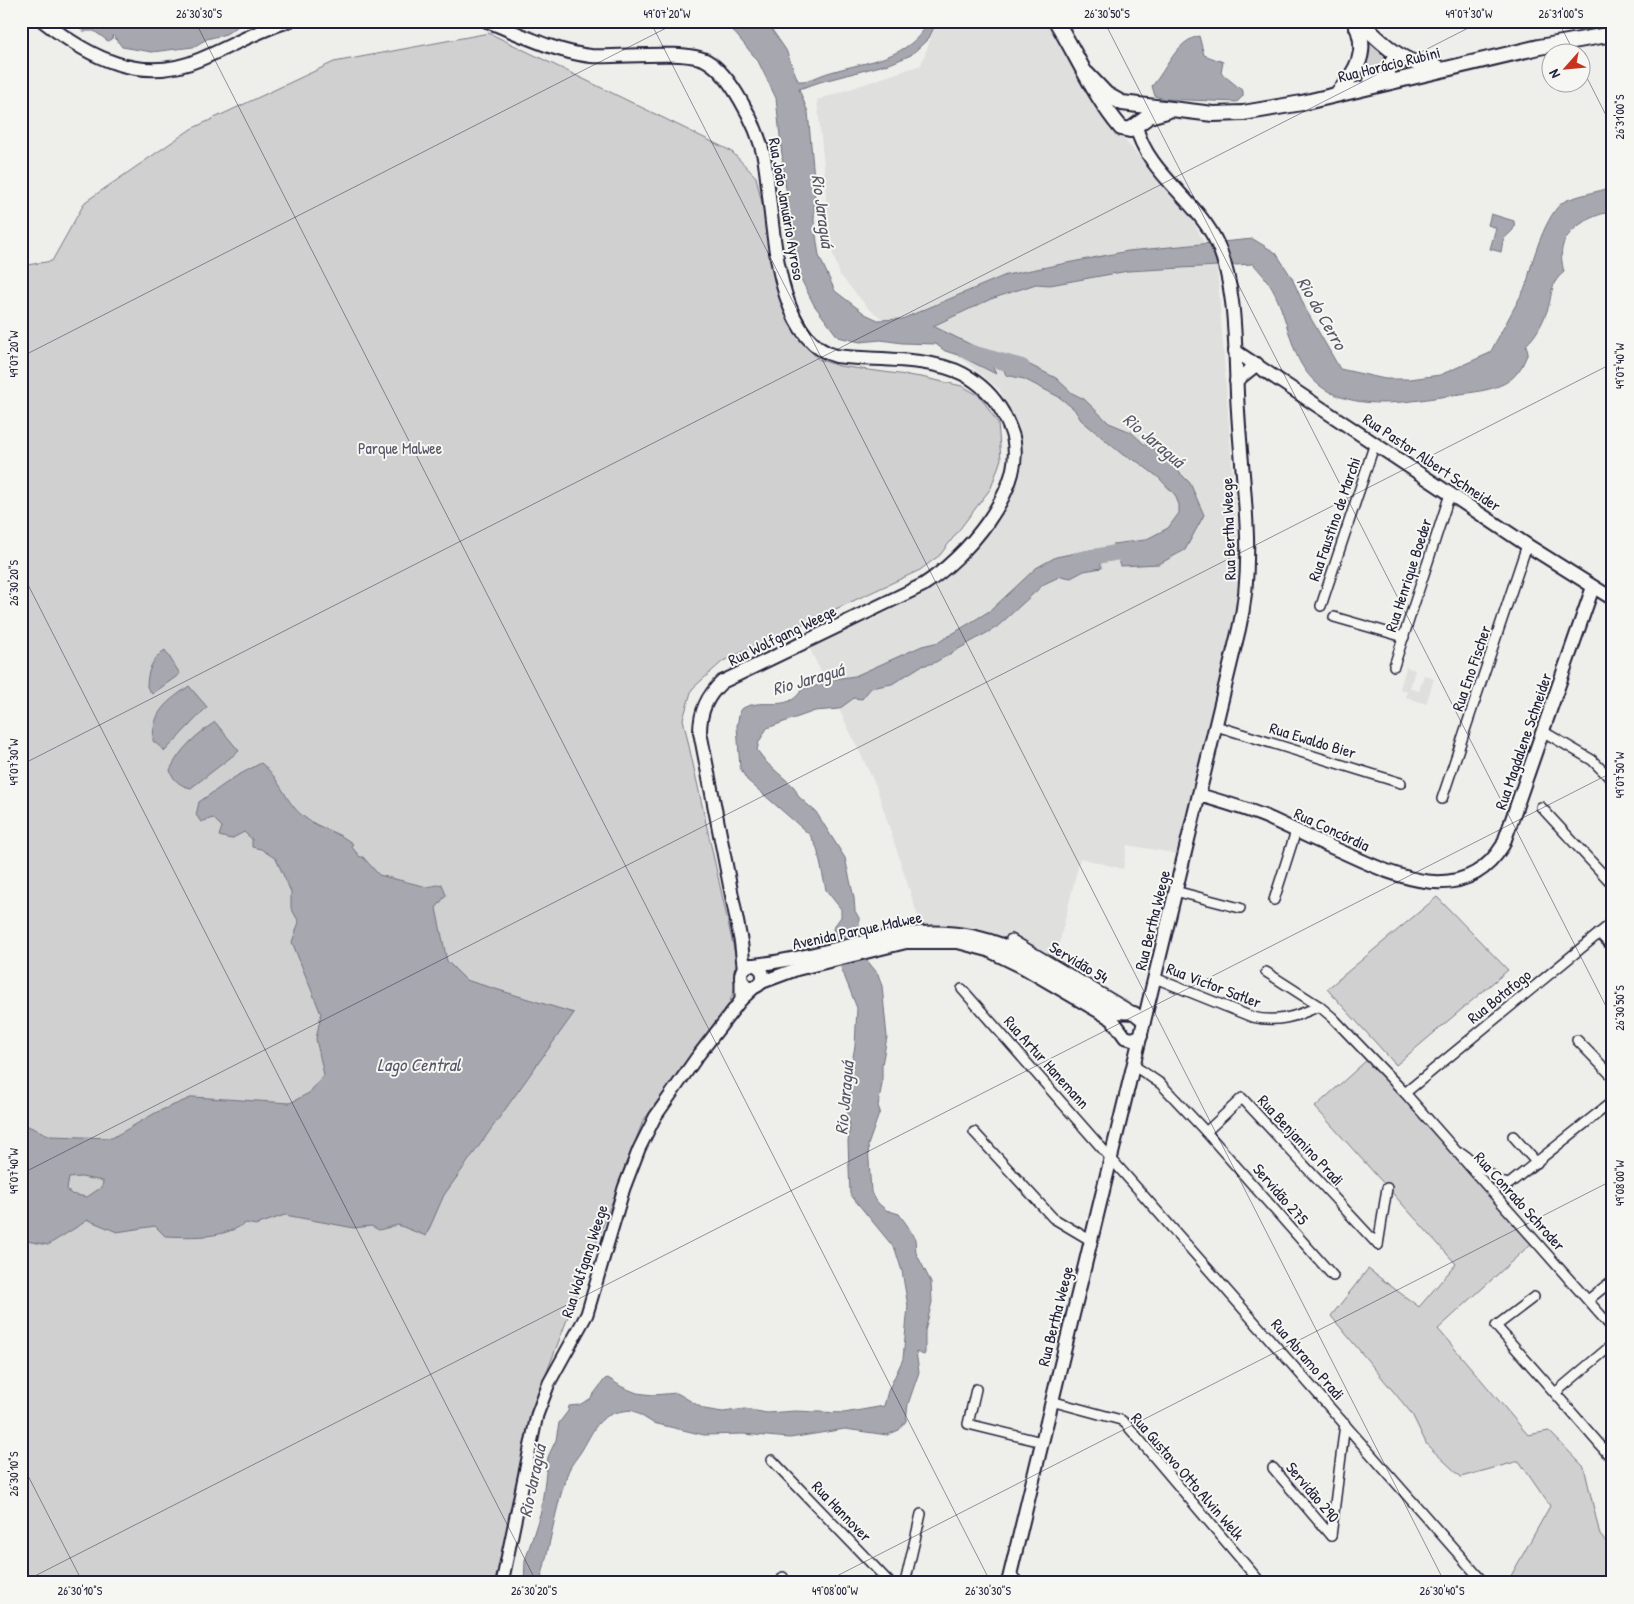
<svg xmlns="http://www.w3.org/2000/svg" width="1634" height="1604" font-family="'Patrick Hand',sans-serif">
<style>
.built{fill:#dfdfde}
.green{fill:#d0d0d1;stroke:#797986}
.water{fill:#a7a7af;stroke:#727281;fill-rule:evenodd}
.lines{fill:none;stroke-linecap:round;stroke-linejoin:round}
.river{stroke:#a7a7af;stroke-width:16}
.minor-casing{stroke:#22223b;stroke-width:12}
.tertiary-casing{stroke:#22223b;stroke-width:15}
.secondary-casing{stroke:#22223b;stroke-width:16}
.primary-casing{stroke:#22223b;stroke-width:18}
.minor{stroke:#f6f6f2;stroke-width:9}
.tertiary{stroke:#f6f6f2;stroke-width:11}
.secondary{stroke:#f6f6f2;stroke-width:12}
.primary{stroke:#f6f6f2;stroke-width:14}
.ticks{fill:none;stroke:#22223b;stroke-width:1;stroke-opacity:0.45}
.labels{text-anchor:middle;dominant-baseline:central;stroke-width:4;stroke-linejoin:round;paint-order:stroke}
.street-label{font-size:16px;fill:#22223b;stroke:#f6f6f2}
.park-label{font-size:16px;fill:#565668;stroke:#f6f6f2}
.water-label{font-size:18px;font-style:italic;fill:#575769;stroke:#f6f6f2}
.neatline{fill:none;stroke:#22223b;stroke-width:2}
.ticks-label{font-size:12px;text-anchor:middle;fill:#22223b}
</style>
<rect width="100%" height="100%" fill="#eeeeeb"/>
<filter id="ink" filterUnits="userSpaceOnUse"><feTurbulence type="fractalNoise" baseFrequency=".02" numOctaves="2"/><feDisplacementMap in="SourceGraphic" scale="10" xChannelSelector="R" yChannelSelector="G"/><feConvolveMatrix kernelMatrix="1 2 1 2 8 2 1 2 1" color-interpolation-filters="sRGB"/></filter>
<g filter="url(#ink)">
<g class="built">
<path d="M937,21H1045L1100,111L1192,219L1216,266L1218,278L1242,601L1179,854L1127,845L1123,869L1080,858L1054,965L1016,944L973,927L922,929L876,786L808,645L870,621L936,586L973,554L1014,491L1019,467L1020,429L999,389L962,359L884,320L869,309L840,275L829,243L824,166L817,100L921,65Z"/>
<path d="M1406,667L1415,670L1410,688L1419,691L1424,675L1434,679L1426,704L1406,697L1407,692L1400,689Z"/>
</g>
<g class="green">
<path d="M489,33L731,151L756,177L787,313L800,340L818,359L839,366L921,377L962,386L980,396L998,423L1001,459L991,488L940,555L920,570L723,661L692,689L683,719L737,963L736,985L729,1004L643,1121L545,1377L507,1583H21V266L52,261L85,202L191,129L334,62Z"/>
<path d="M1367,33L1389,55L1387,67L1361,76C1369,61 1370,49 1367,33Z"/>
<path d="M1437,897L1508,970L1396,1065L1327,989Z"/>
<path d="M1368,1059L1533,1242L1438,1329L1528,1435L1549,1431L1584,1467L1600,1535L1613,1550V1583H1507L1550,1506L1519,1461L1461,1477L1427,1445L1412,1414L1331,1316L1368,1269L1419,1307L1456,1264L1315,1107Z"/>
</g>
<g class="water">
<path d="M72,21H121L133,24L153,25L190,21H246L226,34L207,39L193,47L152,52L122,47L113,35L112,39L108,41L94,31H83Z"/>
<path d="M725,21H766L786,50L798,81C810,82 819,75 831,72C868,61 910,59 929,21H937L929,38L911,55L892,63L820,82L799,89L808,112L815,189L814,221L819,256L835,291L865,314L878,320L902,319L1006,275L1128,251L1253,239L1276,253L1292,278L1306,310L1340,369L1385,379H1410L1440,375L1490,353L1527,284C1530,265 1547,210 1565,201C1579,195 1597,192 1613,187V212C1595,213 1569,227 1563,245C1560,253 1562,264 1564,272C1549,284 1553,295 1547,311C1542,324 1536,336 1526,345L1528,353C1525,359 1522,368 1517,373C1503,392 1468,392 1447,396C1390,405 1318,417 1294,348C1282,314 1280,291 1253,264L1128,271L1050,285L1036,284L991,299L933,326L986,352L996,374L958,355L945,351L936,344L902,343L881,340L860,342L838,337L814,305L800,277L790,237L788,199L785,183L776,98L758,61Z"/>
<path d="M1199,36L1204,55L1223,62L1221,73L1243,91V96L1237,102L1164,99L1155,96L1152,86C1167,69 1176,41 1199,36Z"/>
<path d="M1491,214L1514,221C1516,232 1509,232 1504,239C1502,242 1502,248 1501,252L1490,249L1496,228L1488,225Z"/>
<path d="M998,356L1007,361L1028,364L1056,378L1072,393L1084,399L1109,423L1131,432L1144,444L1156,449L1190,483L1204,515L1185,550L1159,564L1121,566L1113,544L1145,540L1168,528L1179,513V505L1175,495L1158,477L1138,462L1123,455L1081,420L1074,409L1059,397L1024,379L1006,375Z"/>
<path d="M1095,549L1102,568L1084,571L1071,578L1061,576L1044,584L997,627L934,663L921,666L892,684L871,688L862,699L854,698L839,709L815,711L767,728L759,742L757,750L767,763L794,787L799,797L816,812L845,858L854,898L855,911L859,918V935L835,942L833,928L841,917V909L826,890L817,848L810,835L747,780L740,768L737,726L740,710C761,695 788,715 802,689L816,686L829,677L834,679L855,676L922,646L939,642L991,610L1036,568L1056,557Z"/>
<path d="M165,650L180,674L152,694L147,687C147,672 152,658 165,650Z"/>
<path d="M189,686L207,707L165,751L153,741C153,710 166,703 189,686Z"/>
<path d="M215,722L239,751L191,788C180,786 173,780 170,770C180,749 196,735 215,722Z"/>
<path d="M261,763C280,777 285,803 304,817C320,829 339,832 353,844L351,846L360,857H363L379,875L427,887L442,884L446,895L436,908L447,961L466,980L574,1013L444,1195L426,1236L398,1225L379,1230L371,1226L354,1228L285,1215L256,1225L246,1223C221,1239 194,1237 165,1236L155,1226L117,1232L88,1220L48,1245L21,1240V1123L51,1136L112,1138L157,1112L193,1097L290,1103L309,1093L324,1075L316,1039L321,1014L292,942L299,922L291,908V892L276,859L261,849L252,847V839L244,832L231,839L219,836L222,827L213,818L201,822L196,815L199,802L235,777ZM81,1177L103,1181L102,1187L87,1197L71,1194L67,1189L69,1178Z"/>
<path d="M866,959L878,974L882,986L887,1037L882,1065V1084L878,1106L880,1111L868,1145L871,1192L878,1203L886,1210L899,1214L907,1225L915,1239L916,1253L931,1282L932,1302L925,1331V1353L924,1355L916,1352L919,1372L908,1404L906,1421L899,1430L887,1435L845,1429L790,1438L743,1434L704,1435L653,1423L632,1410C598,1413 597,1425 582,1450C578,1457 571,1464 568,1472C555,1508 550,1546 540,1583H524L525,1561L541,1511L548,1457L556,1440L559,1423L568,1411L569,1406L579,1405L590,1399L605,1379L608,1378L622,1387L637,1393L653,1395L677,1393L704,1409L723,1412L745,1409L767,1413L795,1411L844,1413L884,1406L888,1391L903,1359L908,1306L902,1271L895,1249L850,1194L848,1142L850,1126L847,1108L849,1078L855,1046L857,1008L840,965Z"/>
</g>
<g class="lines">
<g class="river">
<path d="M968,352L1022,367"/>
<path d="M1077,560L1136,549"/>
</g>
<defs>
<g id="minor">
<path d="M1321,606L1375,443"/>
<path d="M1334,617L1404,637"/>
<path d="M1394,666L1450,494"/>
<path d="M1216,726L1401,783"/>
<path d="M1544,732L1592,760L1613,781"/>
<path d="M1442,799L1527,545"/>
<path d="M1541,807L1613,885"/>
<path d="M1175,891L1240,908"/>
<path d="M1274,900L1296,831"/>
<path d="M1599,933L1613,948"/>
<path d="M1011,939L1132,1011"/>
<path d="M1266,972L1319,1006"/>
<path d="M1155,978L1252,1017C1277,1023 1296,1017 1319,1006L1332,1017L1405,1093L1613,1329"/>
<path d="M962,989L1484,1583"/>
<path d="M1577,1040L1613,1077"/>
<path d="M1133,1065L1161,1084L1206,1132L1242,1098L1378,1245"/>
<path d="M1405,1093L1613,922"/>
<path d="M974,1132L1053,1218L1090,1240"/>
<path d="M1206,1132L1333,1276"/>
<path d="M1513,1136L1537,1163"/>
<path d="M1462,1153L1501,1182L1509,1184L1613,1101"/>
<path d="M1378,1245L1387,1188"/>
<path d="M1534,1297L1496,1326L1555,1393"/>
<path d="M1588,1300L1613,1280"/>
<path d="M1613,1344L1555,1393L1613,1460"/>
<path d="M976,1389L968,1424L1042,1442"/>
<path d="M1051,1401L1121,1420L1126,1424L1261,1583"/>
<path d="M772,1460L890,1583"/>
<path d="M1273,1468L1331,1536"/>
<path d="M1331,1536L1345,1424"/>
<path d="M1011,1575L1020,1583"/>
<path d="M781,1583L783,1577"/>
<path d="M905,1583L921,1514"/>
</g>
<g id="tertiary">
<path d="M741,1000V976"/>
<path d="M502,1583L537,1415L549,1383L587,1314L624,1188L639,1149L655,1117L697,1057L741,1000L756,986"/>
</g>
<g id="secondary">
<path d="M43,21C90,58 141,85 201,59C230,47 258,30 289,21"/>
<path d="M487,21C520,34 555,52 591,56C619,58 686,49 707,61C721,69 733,87 741,101C751,118 760,138 764,157C774,211 771,339 836,356C874,361 928,356 963,374C980,383 994,397 1003,413C1007,421 1011,429 1013,437C1026,490 964,559 923,585L722,682C707,696 700,711 700,732L741,942L744,969"/>
<path d="M1235,351L1527,545L1613,599"/>
<path d="M1236,381L1257,364"/>
<path d="M1199,795C1223,802 1248,809 1271,819C1296,831 1322,843 1347,854C1399,878 1465,907 1503,845L1593,587"/>
<circle cx="752" cy="976" r="11"/>
<path d="M754,965C843,956 918,909 1007,947C1046,963 1080,992 1118,1012L1134,1013L1144,1021"/>
<path d="M762,982L797,969L906,942H958L988,950L1023,967L1112,1019L1125,1037L1132,1039L1141,1036"/>
<path d="M1008,1583L1239,629C1256,558 1242,483 1238,411C1234,358 1239,292 1217,243C1197,200 1147,173 1136,126"/>
</g>
<g id="primary">
<path d="M1056,21C1078,57 1094,96 1121,128L1130,130L1149,116L1167,111"/>
<path d="M1359,21C1384,44 1401,65 1437,67"/>
<path d="M1087,74L1106,94L1122,103L1213,114L1243,113L1302,103L1539,47L1613,34"/>
<path d="M1371,81L1388,71L1396,54"/>
<path d="M1337,94C1356,73 1371,50 1354,21"/>
</g>
</defs>
<use href="#minor" class="minor-casing"/>
<use href="#tertiary" class="tertiary-casing"/>
<use href="#secondary" class="secondary-casing"/>
<use href="#primary" class="primary-casing"/>
<use href="#minor" class="minor"/>
<use href="#tertiary" class="tertiary"/>
<use href="#secondary" class="secondary"/>
<use href="#primary" class="primary"/>
</g>
</g>
<path class="ticks" d="M195,21L991,1583M650,21L1445,1583M1104,21L1613,1020M1558,21L1574,52M1582,68L1613,129M21,357L680,21M21,571L537,1583M21,765L1482,21M21,1174L1613,363M21,1462L83,1583M21,1583L1613,772M823,1583L1613,1180"/>
<g class="labels">
<g class="street-label">
<text transform="translate(1389 64) rotate(-14)">Rua Horácio Rubini</text>
<text transform="translate(787 209) rotate(80)">Rua João Januário Ayroso</text>
<text transform="translate(1432 462) rotate(34)">Rua Pastor Albert Schneider</text>
<text transform="translate(1334 519) rotate(-71)">Rua Faustino de Marchi</text>
<text transform="translate(1228 529) rotate(-92)">Rua Bertha Weege</text>
<text transform="translate(1408 575) rotate(-72)">Rua Henrique Boeder</text>
<text transform="translate(782 635) rotate(-26)">Rua Wolfgang Weege</text>
<text transform="translate(1471 668) rotate(-71)">Rua Eno Fischer</text>
<text transform="translate(1313 740) rotate(17)">Rua Ewaldo Bier</text>
<text transform="translate(1523 741) rotate(-71)">Rua Magdalene Schneider</text>
<text transform="translate(1332 829) rotate(25)">Rua Concórdia</text>
<text transform="translate(1152 920) rotate(-76)">Rua Bertha Weege</text>
<text transform="translate(857 930) rotate(-12)">Avenida Parque Malwee</text>
<text transform="translate(1079 962) rotate(31)">Servidão 54</text>
<text transform="translate(1214 985) rotate(21)">Rua Victor Satler</text>
<text transform="translate(1499 996) rotate(-39)">Rua Botafogo</text>
<text transform="translate(1047 1062) rotate(48)">Rua Artur Hanemann</text>
<text transform="translate(1301 1140) rotate(47)">Rua Benjamino Pradi</text>
<text transform="translate(1281 1194) rotate(49)">Servidão 275</text>
<text transform="translate(1520 1201) rotate(48)">Rua Conrado Schroder</text>
<text transform="translate(584 1261) rotate(-72)">Rua Wolfgang Weege</text>
<text transform="translate(1055 1316) rotate(-76)">Rua Bertha Weege</text>
<text transform="translate(1308 1359) rotate(49)">Rua Abramo Pradi</text>
<text transform="translate(1188 1476) rotate(49)">Rua Gustavo Otto Alvin Welk</text>
<text transform="translate(1313 1492) rotate(50)">Servidão 290</text>
<text transform="translate(842 1511) rotate(46)">Rua Hannover</text>
</g>
<g class="park-label">
<text x="400" y="448">Parque Malwee</text>
</g>
<g class="water-label">
<text transform="translate(823 211) rotate(82)">Rio Jaraguá</text>
<text transform="translate(1322 313) rotate(60)">Rio do Cerro</text>
<text transform="translate(1154 440) rotate(40)">Rio Jaraguá</text>
<text transform="translate(808 679) rotate(-16)">Rio Jaraguá</text>
<text x="419" y="1064">Lago Central</text>
<text transform="translate(844 1098) rotate(-85)">Rio Jaraguá</text>
<text transform="translate(532 1481) rotate(-78)">Rio Jaraguá</text>
</g>
</g>
<rect width="1634" height="1604" fill="none" stroke="#f6f6f2" stroke-width="55"/>
<g transform="translate(1566 68) rotate(243)"><circle r="24" fill="#f6f6f2" stroke="#a1a1a9"/>
<path d="M0-4L9 19L0 12L-9 19Z" fill="#c8321e"/>
<text y="-8" font-size="14" font-weight="bold" text-anchor="middle" fill="#22223b">N</text>
</g>
<rect x="28" y="28" width="1578" height="1548" class="neatline"/>
<g class="ticks-label">
<text x="199" y="18">26°30'30"S</text>
<text x="667" y="18">49°07'20"W</text>
<text x="1107" y="18">26°30'50"S</text>
<text x="1469" y="18">49°07'30"W</text>
<text x="1561" y="18">26°31'00"S</text>
<text transform="translate(1620 117) rotate(-90)" y="4">26°31'00"S</text>
<text transform="translate(14 354) rotate(-90)" y="4">49°07'20"W</text>
<text transform="translate(1620 366) rotate(-90)" y="4">49°07'40"W</text>
<text transform="translate(14 583) rotate(-90)" y="4">26°30'20"S</text>
<text transform="translate(14 762) rotate(-90)" y="4">49°07'30"W</text>
<text transform="translate(1620 775) rotate(-90)" y="4">49°07'50"W</text>
<text transform="translate(1620 1008) rotate(-90)" y="4">26°30'50"S</text>
<text transform="translate(14 1171) rotate(-90)" y="4">49°07'40"W</text>
<text transform="translate(1620 1183) rotate(-90)" y="4">49°08'00"W</text>
<text transform="translate(14 1474) rotate(-90)" y="4">26°30'10"S</text>
<text x="80" y="1595">26°30'10"S</text>
<text x="534" y="1595">26°30'20"S</text>
<text x="835" y="1595">49°08'00"W</text>
<text x="988" y="1595">26°30'30"S</text>
<text x="1442" y="1595">26°30'40"S</text>
</g>
</svg>
